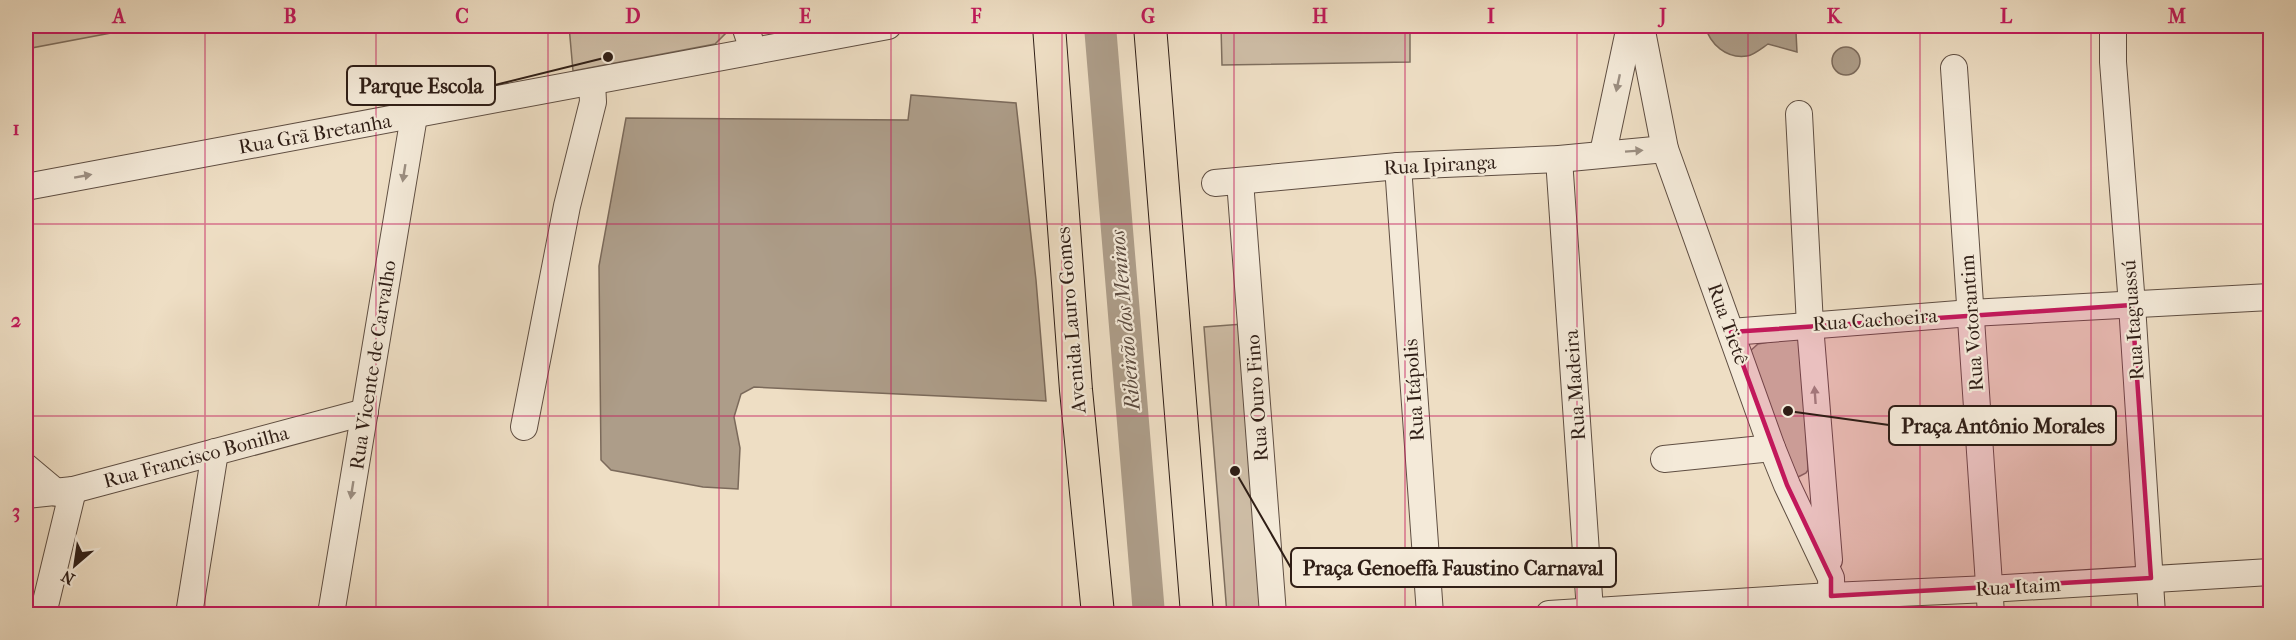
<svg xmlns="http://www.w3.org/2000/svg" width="2296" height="640" font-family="'IM FELL French Canon',serif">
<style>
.green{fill:#cebda6;stroke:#7e6e5e;stroke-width:1.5}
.water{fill:#ad9d89;stroke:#7b6a5b;stroke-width:1.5}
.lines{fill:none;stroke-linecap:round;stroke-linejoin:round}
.river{stroke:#ad9d89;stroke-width:32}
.minor-casing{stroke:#5f4e42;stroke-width:28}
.major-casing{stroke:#2f1e16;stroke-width:34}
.minor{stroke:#f4ead9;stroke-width:26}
.major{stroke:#eedec4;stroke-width:32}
.oneway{fill:#9b8e81}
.marked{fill:#c2185b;fill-opacity:0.2;stroke:#c2185b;stroke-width:4.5;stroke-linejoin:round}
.grid{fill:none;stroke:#c2185b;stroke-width:1.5;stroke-opacity:0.55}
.labels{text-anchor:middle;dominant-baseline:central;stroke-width:4.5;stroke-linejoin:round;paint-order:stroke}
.street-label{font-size:20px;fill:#2f1e16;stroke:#f4ead9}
.water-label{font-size:21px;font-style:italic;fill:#5b4a3e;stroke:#f4ead9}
.leader{fill:none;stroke:#2f1e16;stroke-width:2}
.callout-dot{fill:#2f1e16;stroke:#f4ead9;stroke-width:2}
.callout{fill:#f4ead9;stroke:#2f1e16;stroke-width:2}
.callout-label{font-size:21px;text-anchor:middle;font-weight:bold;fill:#2f1e16}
.neatline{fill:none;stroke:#c2185b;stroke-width:2}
.grid-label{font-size:20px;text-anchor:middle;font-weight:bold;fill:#c2185b}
</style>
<rect width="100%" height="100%" fill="#eedec4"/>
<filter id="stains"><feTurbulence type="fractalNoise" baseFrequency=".00333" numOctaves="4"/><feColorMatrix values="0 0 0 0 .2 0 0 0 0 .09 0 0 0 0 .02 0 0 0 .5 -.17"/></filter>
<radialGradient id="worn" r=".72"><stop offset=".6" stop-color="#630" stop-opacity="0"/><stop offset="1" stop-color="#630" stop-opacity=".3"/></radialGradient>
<g class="green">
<path d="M26,26H148L26,49Z"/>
<path d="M569,26H727L729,30L715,44L573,71Z"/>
<path d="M1221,26H1410V62L1222,65Z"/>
<path d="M1243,324L1265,614H1227L1204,327Z"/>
<path d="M1801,336L1808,470L1806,473L1798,477L1794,474L1749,352L1758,344Z"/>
</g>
<g class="water">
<path d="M1705,26H1798L1796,32L1797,52L1768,44C1762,48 1754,55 1747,56C1726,59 1710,44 1705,26Z"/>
<circle cx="1846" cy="61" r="14"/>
<path d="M911,95L1016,103L1036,280L1046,401L754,387L741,394L734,417L740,448L738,489L703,487L611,470L601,460L599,266L626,118L908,120Z"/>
</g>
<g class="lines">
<path class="river" d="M1100,26L1149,614"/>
<defs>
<g id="minor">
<path d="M745,26L753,50"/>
<path d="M1641,26L1665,149L1772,448L1787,485L1831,578L1832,614"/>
<path d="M2113,26V62L2132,305L2152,614"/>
<path d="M1954,68L1991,614"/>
<path d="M1799,114L1810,325L1829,560"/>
<path d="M1603,153L1630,26"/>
<path d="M1559,159L1590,611"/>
<path d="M1398,166L1430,614"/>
<path d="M1240,181L1273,614"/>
<path d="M1215,183L1398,166L1559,159L1665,149"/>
<path d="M26,187L888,26"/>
<path d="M1731,332L1971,313L2270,297"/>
<path d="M524,427L567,206L593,102L592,82"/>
<path d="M1664,459L1772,448"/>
<path d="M26,467L57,493"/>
<path d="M26,495L73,490L365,412"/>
<path d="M43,614L73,490"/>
<path d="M189,614L215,452"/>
<path d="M331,614L414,116"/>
<path d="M1549,614L1831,596L1989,589L2270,572"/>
</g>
<g id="major">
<path d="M1049,26L1076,390L1098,614"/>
<path d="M1150,26L1197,614"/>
</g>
</defs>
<use href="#minor" class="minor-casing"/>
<use href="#major" class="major-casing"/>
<use href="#minor" class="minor"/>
<use href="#major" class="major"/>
</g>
<defs><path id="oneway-solid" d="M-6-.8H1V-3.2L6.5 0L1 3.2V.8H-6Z" transform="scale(1.5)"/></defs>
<g class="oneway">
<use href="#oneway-solid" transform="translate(1618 83) rotate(102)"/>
<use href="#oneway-solid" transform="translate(1634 151) rotate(-4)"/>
<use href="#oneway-solid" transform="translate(404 173) rotate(99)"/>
<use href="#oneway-solid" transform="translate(83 176) rotate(-10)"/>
<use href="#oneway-solid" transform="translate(1815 395) rotate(-94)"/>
<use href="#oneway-solid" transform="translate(352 490) rotate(99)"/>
</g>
<path class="marked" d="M2132,305L2151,578L1831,596V578L1787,485L1731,332Z"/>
<path class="grid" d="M205,26V614M376,26V614M548,26V614M719,26V614M891,26V614M1062,26V614M1234,26V614M1405,26V614M1577,26V614M1748,26V614M1920,26V614M2091,26V614M26,224H2270M26,416H2270"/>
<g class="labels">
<g class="street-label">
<text transform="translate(315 134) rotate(-10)">Rua Grã Bretanha</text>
<text transform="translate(1440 165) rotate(-3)">Rua Ipiranga</text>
<text transform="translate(1071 320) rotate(-95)">Avenida Lauro Gomes</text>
<text transform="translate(1875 320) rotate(-4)">Rua Cachoeira</text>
<text transform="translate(2133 320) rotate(-94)">Rua Itaguassú</text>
<text transform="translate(1972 323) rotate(-94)">Rua Votorantim</text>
<text transform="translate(1728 324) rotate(70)">Rua Tietê</text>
<text transform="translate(373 365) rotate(-81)">Rua Vicente de Carvalho</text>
<text transform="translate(1575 385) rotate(-94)">Rua Madeira</text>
<text transform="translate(1414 390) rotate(-94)">Rua Itápolis</text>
<text transform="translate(1257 398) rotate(-94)">Rua Ouro Fino</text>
<text transform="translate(196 457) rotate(-15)">Rua Francisco Bonilha</text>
<text transform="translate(2018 587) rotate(-3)">Rua Itaim</text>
</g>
<g class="water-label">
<text transform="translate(1125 320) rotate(-95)">Ribeirão dos Meninos</text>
</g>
</g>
<path class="leader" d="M608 57L495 85M1788 411L1889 425M1235 471L1291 568"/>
<g class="callout-dot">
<circle cx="608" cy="57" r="6"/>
<circle cx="1788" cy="411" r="6"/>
<circle cx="1235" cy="471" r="6"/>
</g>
<g class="callout">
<rect x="347" y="66" width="148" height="39" rx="6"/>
<rect x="1889" y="406" width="227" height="39" rx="6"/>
<rect x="1291" y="548" width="325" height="39" rx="6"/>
</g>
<g class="callout-label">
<text x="421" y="93">Parque Escola</text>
<text x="2003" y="433">Praça Antônio Morales</text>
<text x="1453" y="575">Praça Genoeffa Faustino Carnaval</text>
</g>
<rect width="2296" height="640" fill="none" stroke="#eedec4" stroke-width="66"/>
<g transform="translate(75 565) rotate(209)" stroke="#f4ead9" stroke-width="4.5" paint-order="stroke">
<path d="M0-4.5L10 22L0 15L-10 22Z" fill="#2f1e16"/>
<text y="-9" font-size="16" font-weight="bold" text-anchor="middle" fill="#2f1e16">N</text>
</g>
<rect x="33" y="33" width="2230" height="574" class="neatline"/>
<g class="grid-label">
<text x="119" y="23">A</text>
<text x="290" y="23">B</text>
<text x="462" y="23">C</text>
<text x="633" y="23">D</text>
<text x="805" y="23">E</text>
<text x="976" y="23">F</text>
<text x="1148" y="23">G</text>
<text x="1320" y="23">H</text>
<text x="1491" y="23">I</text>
<text x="1663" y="23">J</text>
<text x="1834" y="23">K</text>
<text x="2006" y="23">L</text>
<text x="2177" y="23">M</text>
<text x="16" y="135">1</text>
<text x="16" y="327">2</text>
<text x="16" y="518">3</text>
</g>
<rect width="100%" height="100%" filter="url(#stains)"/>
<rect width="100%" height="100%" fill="url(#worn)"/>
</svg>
